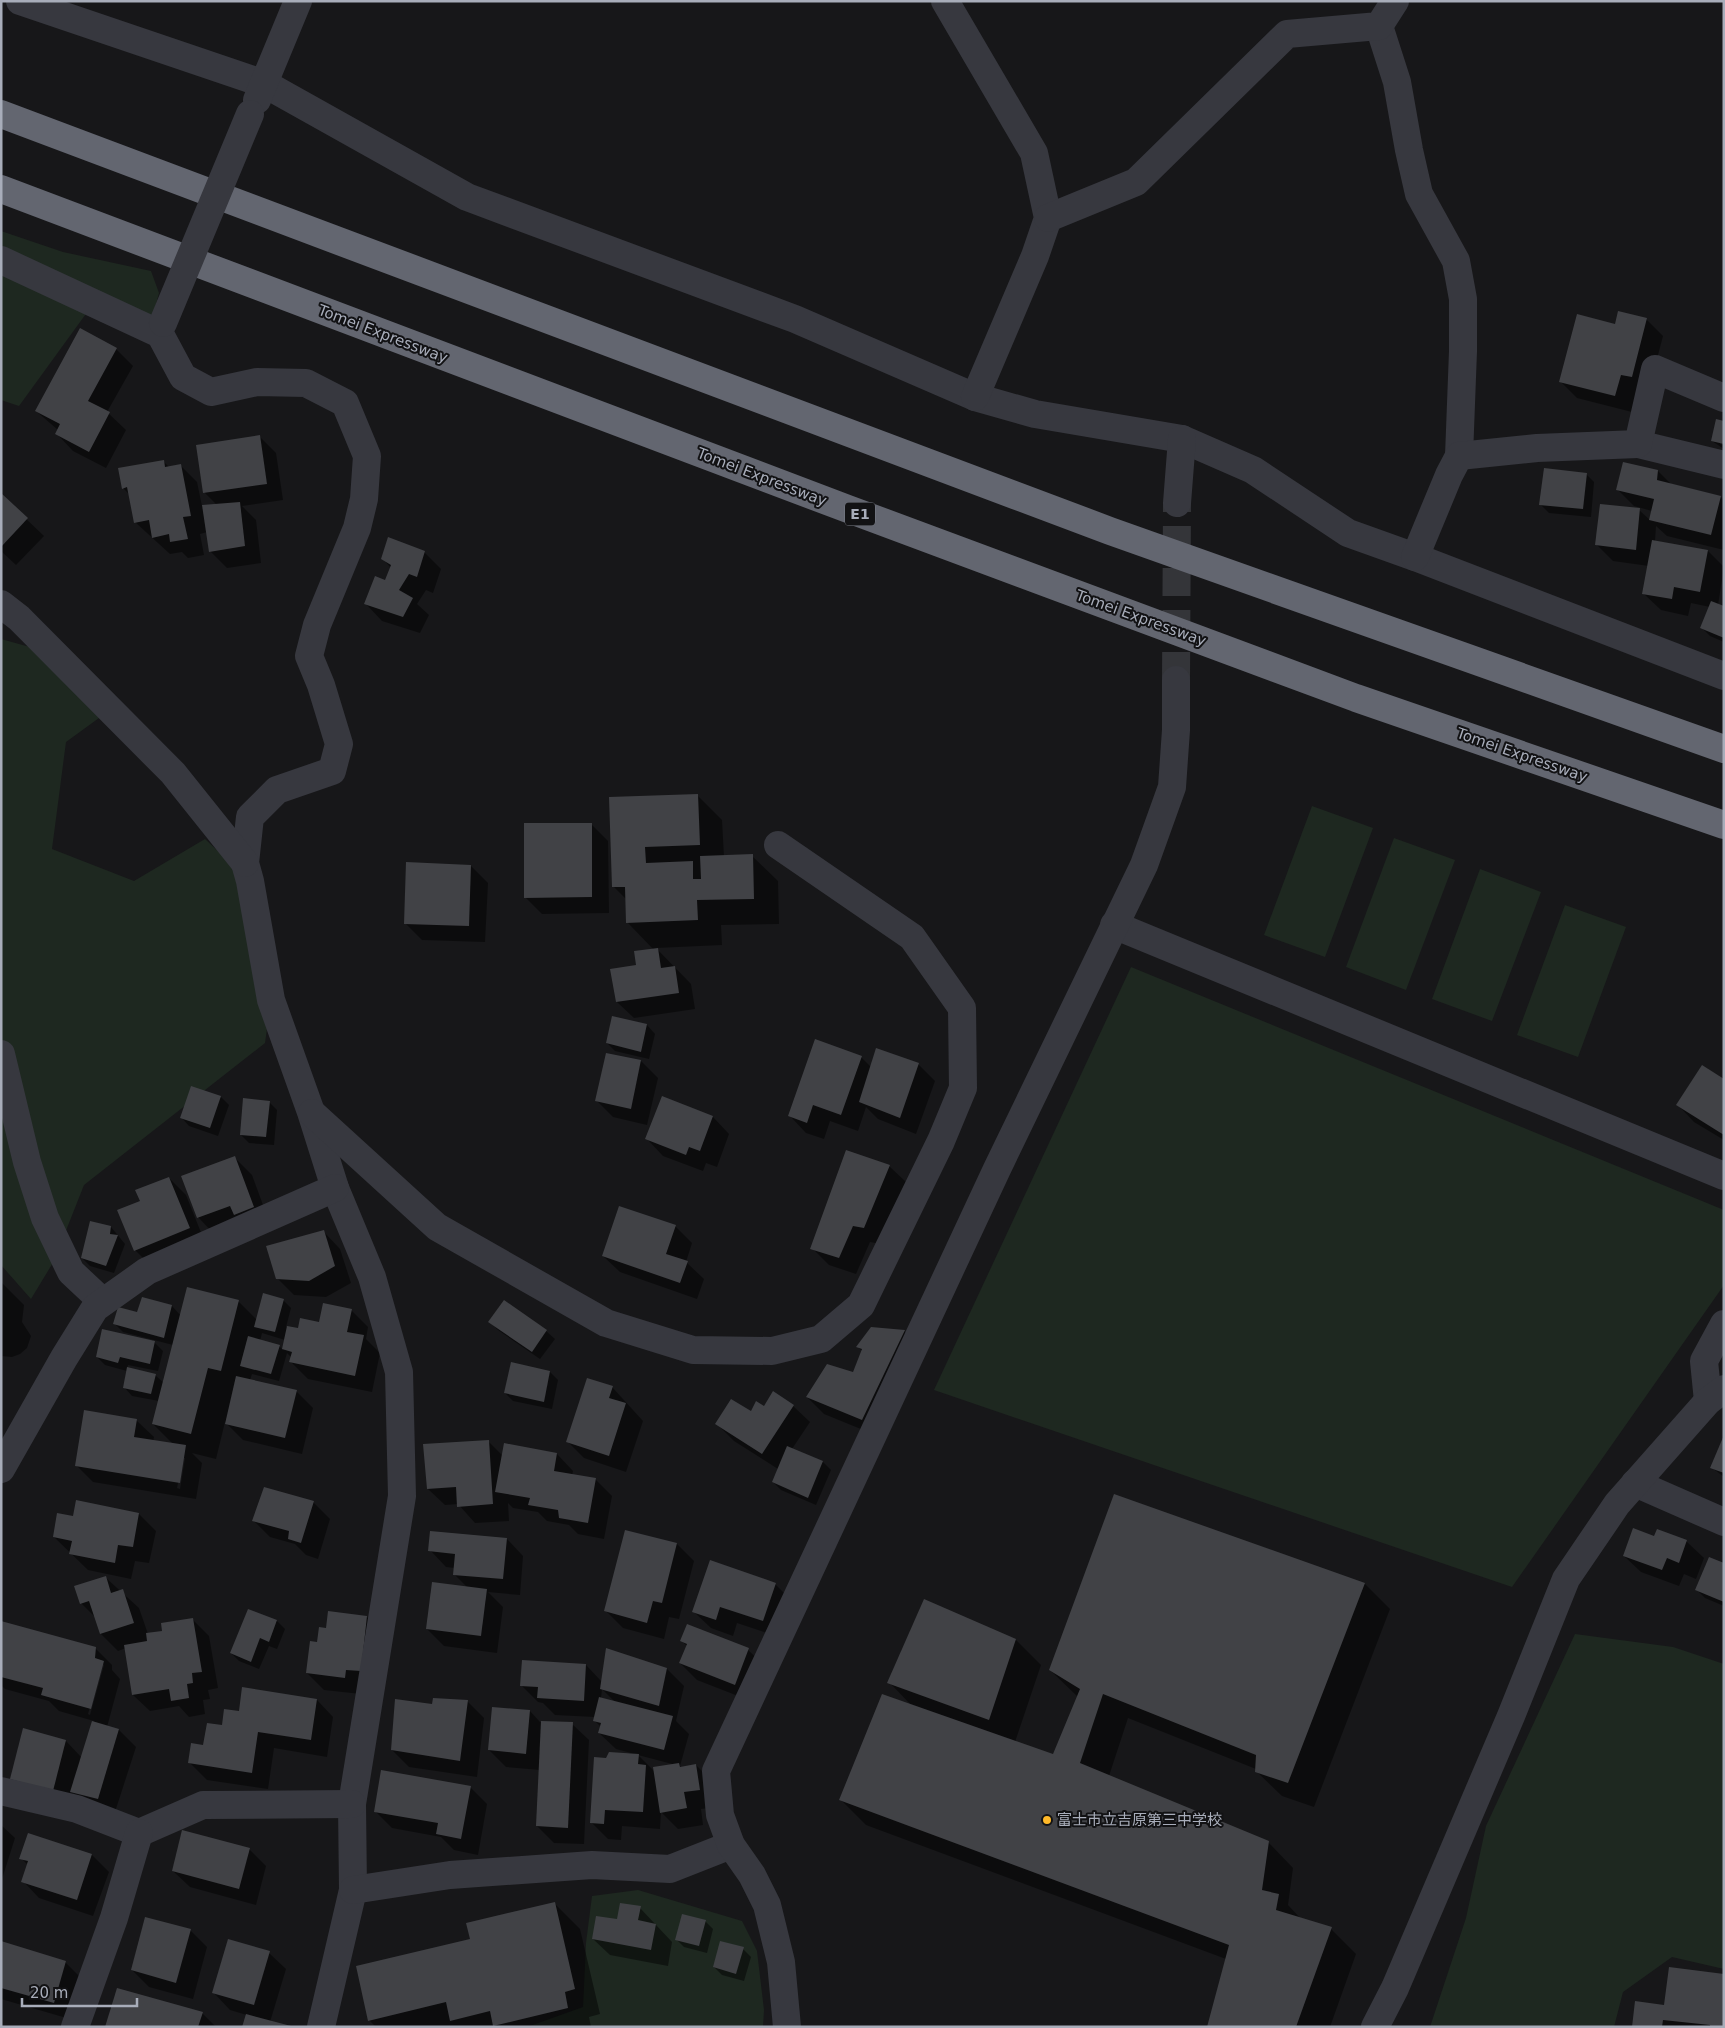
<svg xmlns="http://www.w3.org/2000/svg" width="1725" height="2028" font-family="'DejaVu Sans','Noto Sans JP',sans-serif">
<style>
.green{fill:#1e2820}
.shadow{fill:#0007;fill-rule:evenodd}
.building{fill:#414246}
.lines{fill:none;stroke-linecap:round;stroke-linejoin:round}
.minor-tunnel{stroke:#343539;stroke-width:28;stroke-dasharray:28 14;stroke-linecap:butt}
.minor{stroke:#37383f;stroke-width:28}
.highway{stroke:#636670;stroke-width:28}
.minor-bridge{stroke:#37383f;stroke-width:28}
.poi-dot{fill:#ffb929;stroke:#121214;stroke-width:2}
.labels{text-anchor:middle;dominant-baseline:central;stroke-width:4;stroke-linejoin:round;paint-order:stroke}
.shield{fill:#121214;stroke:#7b7e88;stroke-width:1}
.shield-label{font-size:14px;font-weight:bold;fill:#a8adba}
.street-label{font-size:15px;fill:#a8adba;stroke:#121214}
.poi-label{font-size:15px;fill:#a8adba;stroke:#121214;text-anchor:start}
</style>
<rect width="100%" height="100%" fill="#171719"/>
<g class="green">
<path d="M1,231L63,252L151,271L159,293L152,319L88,311L19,406L1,400Z"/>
<path d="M1,639L73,659L110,710L66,742L52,849L134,881L205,839L250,881L271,1000L265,1043L84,1185L54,1261L31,1299L1,1265Z"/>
<path d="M1312,806L1373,828L1325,957L1264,935Z"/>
<path d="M1394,838L1455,860L1406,990L1346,967Z"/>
<path d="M1480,869L1541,892L1492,1021L1432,999Z"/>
<path d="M1565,905L1626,927L1578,1057L1517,1035Z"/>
<path d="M1131,967L1724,1210V1285L1512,1587L934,1390Z"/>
<path d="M1575,1634L1673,1647L1724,1664V1969L1672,1957L1623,1992L1614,2027H1430L1466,1918L1486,1826Z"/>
<path d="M638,1890L742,1921L757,1951L764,2010L763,2027H527L583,2007L586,1943L592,1896Z"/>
</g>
<g class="shadow">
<path d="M1646,319L1663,336L1648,393L1632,412L1577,398L1560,381L1616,326Z"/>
<path d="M116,349L133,366L107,412L126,430L106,468L73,451L57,434L58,430L36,411Z"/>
<path d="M259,436L276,453L283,500L242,506L256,520L261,563L227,568L210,551L207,532L200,534L204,555L188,558L182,552L170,554L135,522L130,495L123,488L163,461L169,467L180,465L197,482L202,506L217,505L205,493L197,446Z"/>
<path d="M1712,441L1720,442V444L1724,445V449Z"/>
<path d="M1658,471L1671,484L1721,497L1724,500V550L1667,536L1656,526L1655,541L1708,551L1724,567L1718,605L1724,607V642L1710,636L1702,628L1710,607L1691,603L1688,616L1661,610L1644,594L1649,566L1613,561L1597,545L1639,510L1650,520L1652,511L1634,506L1617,489Z"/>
<path d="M1586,474L1594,482L1591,517L1549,513L1541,505Z"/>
<path d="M1,495L44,536L16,565L1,551Z"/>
<path d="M424,552L441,569L433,593L426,590L417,604L429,615L420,633L382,621L366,604L386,581L391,568L383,559Z"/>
<path d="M697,795L722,820L724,857L752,856L778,881L779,924L721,925L722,945L656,948L691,984L695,1009L634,1018L617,1002L637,966L654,950L628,923L627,900L614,887L610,798Z"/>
<path d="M591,824L608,841L609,913L542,914L525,897Z"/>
<path d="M471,866L488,883L485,942L422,940L405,923Z"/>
<path d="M613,1017L647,1025L655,1034L649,1059L615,1051L607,1043Z"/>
<path d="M861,1057L871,1067L918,1064L935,1081L916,1134L878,1119L866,1107L858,1131L830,1121L824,1139L806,1133L790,1116Z"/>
<path d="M641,1061L658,1078L647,1125L613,1117L596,1100Z"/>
<path d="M1724,1081V1140L1694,1122L1678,1105Z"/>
<path d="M221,1097L229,1105L218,1136L189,1126L181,1117Z"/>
<path d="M269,1102L277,1110L274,1145L249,1143L241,1135Z"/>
<path d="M713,1117L729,1134L717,1167L706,1163L703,1171L663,1156L647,1139Z"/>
<path d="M235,1158L252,1175L270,1224L214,1234L198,1217Z"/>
<path d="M889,1166L906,1182L881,1244L870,1242L856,1274L829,1265L812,1248Z"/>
<path d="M169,1178L186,1195L206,1245L152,1267L135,1250L141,1202Z"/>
<path d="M620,1207L676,1227L692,1243L686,1262L704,1279L697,1299L620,1272L603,1256Z"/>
<path d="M111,1227L125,1244L114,1273L90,1266L82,1258Z"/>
<path d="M324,1232L340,1249L351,1283L326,1297L294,1295L277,1278Z"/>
<path d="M1,1282L24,1305L22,1322L31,1336L27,1348L20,1354L12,1357L1,1356Z"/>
<path d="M188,1289L239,1302L257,1320L283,1300L291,1308L286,1327L299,1330L351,1310L368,1327L366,1339L380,1353L372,1392L308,1379L291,1362L292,1358L287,1353L279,1381L252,1374L250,1380L296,1391L313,1408L302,1454L243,1440L225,1422L216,1459L192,1453L202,1463L196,1499L93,1482L76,1465L85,1412L137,1421L154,1437L153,1441L173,1444L153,1424L159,1401L132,1396L124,1387L127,1371L105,1365L97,1357L152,1342V1340L163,1351L158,1371L128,1365L127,1369L155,1375L164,1383L173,1345L123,1332L115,1324L138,1314L172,1306L181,1316ZM262,1333L285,1340L283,1350L279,1346L260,1341ZM183,1458H185L180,1489L177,1488Z"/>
<path d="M505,1302L546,1331L555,1339L540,1359L498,1330L490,1322Z"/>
<path d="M904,1331L921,1347L878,1436L824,1414L807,1397L853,1373L862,1351L858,1347Z"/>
<path d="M511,1364L550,1372L558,1380L552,1409L513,1401L505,1393Z"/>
<path d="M612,1387L643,1421L626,1472L584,1458L567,1441Z"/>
<path d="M793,1406L810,1422L792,1449L823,1462L831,1470L816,1505L781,1490L773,1482L778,1469L734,1441L717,1424L764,1407Z"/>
<path d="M1724,1439V1477L1711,1467Z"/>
<path d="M488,1441L503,1456L557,1454L573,1471L572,1475L595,1479L612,1496L604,1539L578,1534L569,1525L547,1521L538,1512L513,1508L508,1503L509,1521L475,1523L458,1504L445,1505L428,1489Z"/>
<path d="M1114,1496L1365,1584L1390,1609L1314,1807L1282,1796L1256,1771V1769L1128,1718L1109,1776L1268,1842L1293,1868L1288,1905L1302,1920L1331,1929L1356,1954L1330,2027H1208L1226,1959L866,1825L841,1800L912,1706L889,1682L1016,1640L1041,1665L1015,1742L1053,1755L1078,1697L1050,1670Z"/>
<path d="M313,1502L330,1519L318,1559L306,1555L295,1544L270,1537L253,1520Z"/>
<path d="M139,1514L156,1531L149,1563L135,1561L131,1579L88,1570L54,1537L74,1517Z"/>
<path d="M626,1531L677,1544L694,1561L679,1619L669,1617L664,1639L623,1628L606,1611Z"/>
<path d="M1657,1531L1687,1542L1704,1558L1696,1579L1684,1574L1679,1586L1641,1572L1624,1556L1655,1538Z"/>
<path d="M507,1539L523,1556L520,1595L488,1592L503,1607L497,1653L444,1646L427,1629L468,1588L454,1574L455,1568L446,1567L430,1550Z"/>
<path d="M1724,1564V1606L1705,1598L1697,1590Z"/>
<path d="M105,1577L139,1608L148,1634L164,1632L192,1619L209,1636L218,1688L208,1690L210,1699L203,1700L205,1714L189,1717L179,1706L150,1711L133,1695L126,1648L118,1651L101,1634L96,1618L81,1603Z"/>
<path d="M775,1584L792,1601L779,1637L737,1623L733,1636L711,1628L694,1612Z"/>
<path d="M248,1610L277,1621L285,1629L277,1649L269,1646L259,1669L239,1661L231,1653Z"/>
<path d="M367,1617L384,1634L361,1694L324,1690L307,1673L318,1643L327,1629Z"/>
<path d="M1,1625L95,1648L112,1665V1670L120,1679L107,1727L119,1730L136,1747L114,1815L89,1808L73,1793L70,1807L28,1796L66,1741L82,1758L94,1721L59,1711L49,1701L5,1689L1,1685ZM102,1663L104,1665L90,1715L88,1714Z"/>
<path d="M682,1641L748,1650L765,1666L751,1701L697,1680L680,1663L687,1646Z"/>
<path d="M607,1650L667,1669L684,1686L676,1721L689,1734L680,1766L682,1768L696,1765L713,1782L716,1807L701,1809L703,1825L678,1829L661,1812L660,1829L622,1826L621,1840L608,1839L591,1822L607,1759L631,1753L616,1749L599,1733L601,1727L594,1720L595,1717L555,1715L543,1703L538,1702L521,1685L586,1665L602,1682ZM602,1689L615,1702L601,1698ZM638,1755L676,1765L655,1772Z"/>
<path d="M317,1700L333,1717L327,1757L274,1748L268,1789L207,1780L190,1763L223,1727L240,1713Z"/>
<path d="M467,1701L484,1718L477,1777L409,1767L392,1750L433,1705Z"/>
<path d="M530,1711L540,1722L572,1724L589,1740L584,1844L554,1843L537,1826L540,1770L506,1767L489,1750Z"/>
<path d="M470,1787L487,1804L478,1855L454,1850L441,1837L392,1828L375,1811Z"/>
<path d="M1,1825L15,1838L1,1882Z"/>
<path d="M29,1835L92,1855L109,1872L93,1916L39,1898L23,1881L28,1865L21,1858Z"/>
<path d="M249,1849L266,1866L256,1905L190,1887L173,1871Z"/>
<path d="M555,1904L580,1929L600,2014L589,2017L591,2027H376L369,2020L471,1940Z"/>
<path d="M640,1908L672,1942L668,1966L610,1955L593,1939Z"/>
<path d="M705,1921L713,1929L707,1953L684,1947L676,1939Z"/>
<path d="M190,1930L207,1947L193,1999L149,1987L132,1970Z"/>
<path d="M1,1943L65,1962L82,1979L70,2019L1,1999Z"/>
<path d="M743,1949L751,1957L744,1981L722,1975L714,1967Z"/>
<path d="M269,1953L286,1969L270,2022L230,2010L214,1993Z"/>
<path d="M1665,2006L1724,2027H1633Z"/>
<path d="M202,2013L216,2027H107Z"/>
</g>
<g class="building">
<path d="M1618,311L1647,318L1632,377L1621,375L1615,396L1559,382L1577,314L1615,324Z"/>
<path d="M80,328L117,348L88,401L110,412L89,452L55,434L60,424L35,411Z"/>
<path d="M1716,419L1724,421V444L1711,441Z"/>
<path d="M260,435L267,484L203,493L196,445Z"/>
<path d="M164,460L165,467L181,464L191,516L183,517L188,539L170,542L169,534L152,538L149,520L134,523L127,487L122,489L118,468Z"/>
<path d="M1623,462L1658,470L1657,480L1721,496L1711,535L1649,520L1654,499L1616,490Z"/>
<path d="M1544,468L1587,473L1583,509L1539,505Z"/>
<path d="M1,493L28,518L1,547Z"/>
<path d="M240,502L245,546L209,552L202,505Z"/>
<path d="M1600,504L1640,508L1636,550L1595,545Z"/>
<path d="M388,537L425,551L417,577L409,574L399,590L413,598L403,617L364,604L375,576L385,580L391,565L381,559Z"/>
<path d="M1652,540L1708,550L1700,592L1674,587L1672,599L1642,594Z"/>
<path d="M1711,601L1724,606V638L1700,628Z"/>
<path d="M698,794L700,845L645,847L646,863L693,861V879H701L700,856L753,854L754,899L697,900L698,920L626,923L625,887H612L609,797Z"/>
<path d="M524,823H592V897L524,898Z"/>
<path d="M406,862L471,865L469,926L404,924Z"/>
<path d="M658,948L661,968L675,966L679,993L616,1002L610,969L636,965L634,951Z"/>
<path d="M612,1016L647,1024L641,1052L606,1043Z"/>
<path d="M815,1039L862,1056L841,1115L813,1105L807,1123L788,1116Z"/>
<path d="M876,1048L919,1063L900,1118L859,1102Z"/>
<path d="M606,1053L641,1060L631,1109L595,1101Z"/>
<path d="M1702,1065L1724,1079V1135L1676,1105Z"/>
<path d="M191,1086L221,1096L210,1128L180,1118Z"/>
<path d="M662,1096L713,1116L700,1151L689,1147L686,1155L645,1139Z"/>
<path d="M243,1098L270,1101L266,1137L240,1135Z"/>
<path d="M846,1150L890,1165L864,1228L853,1226L839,1258L810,1249Z"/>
<path d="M235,1156L254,1207L234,1215L230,1206L197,1218L181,1176Z"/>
<path d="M169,1177L190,1228L134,1251L117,1210L140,1201L135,1190Z"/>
<path d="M619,1206L676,1225L666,1254L688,1261L680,1283L602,1256Z"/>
<path d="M90,1221L111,1226L110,1234L118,1235L106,1266L81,1258Z"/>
<path d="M324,1230L335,1266L309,1281L276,1279L266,1246Z"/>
<path d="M187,1287L239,1300L221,1371L208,1368L191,1434L152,1424Z"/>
<path d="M263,1293L284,1299L275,1332L254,1327Z"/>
<path d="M142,1297L172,1305L164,1338L113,1324L118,1307L137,1312Z"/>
<path d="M504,1300L547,1330L532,1352L488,1322Z"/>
<path d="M323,1303L352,1309L347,1332L364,1335L355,1376L289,1362L292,1352L282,1349L287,1326L298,1328L300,1318L319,1322Z"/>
<path d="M871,1327L905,1330L862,1420L806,1397L827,1364L853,1372L862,1349L856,1347Z"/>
<path d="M102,1329L155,1341L150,1364L120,1357L118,1363L96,1357Z"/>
<path d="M248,1336L280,1345L271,1374L240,1366Z"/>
<path d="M511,1362L550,1371L544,1402L504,1393Z"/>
<path d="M127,1367L156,1374L151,1394L123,1388Z"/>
<path d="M236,1376L297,1390L285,1438L225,1424Z"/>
<path d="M587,1378L613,1386L609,1398L626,1403L609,1456L566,1442Z"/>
<path d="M773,1391L794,1405L762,1454L715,1424L731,1399L751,1411L756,1401L764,1406Z"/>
<path d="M84,1410L137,1419L134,1437L186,1445L180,1483L75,1466Z"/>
<path d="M1724,1435V1473L1710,1468Z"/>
<path d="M489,1440L493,1504L457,1507L456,1487L427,1489L423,1444Z"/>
<path d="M504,1443L557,1453L554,1471L596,1478L588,1523L559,1518L558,1510L528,1505L530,1498L495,1492Z"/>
<path d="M787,1446L823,1461L808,1498L772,1482Z"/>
<path d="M264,1487L314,1501L301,1543L288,1539L289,1531L252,1521Z"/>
<path d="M1114,1494L1365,1583L1288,1783L1255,1772L1256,1755L1103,1694L1080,1763L1269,1841L1262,1890L1279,1894L1276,1910L1332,1927L1296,2027H1207L1229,1945L839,1800L882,1694L1053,1754L1080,1689L1049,1670Z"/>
<path d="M76,1500L139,1513L133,1547L118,1545L115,1563L69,1554L72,1541L53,1537L57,1513L73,1516Z"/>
<path d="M1633,1528L1654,1536L1657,1529L1687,1540L1679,1563L1667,1558L1662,1570L1623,1556Z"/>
<path d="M625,1530L677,1543L662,1603L653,1601L647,1623L604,1611Z"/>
<path d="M430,1531L507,1538L503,1579L453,1575L455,1554L428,1551Z"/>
<path d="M1709,1557L1724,1563V1602L1695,1590Z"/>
<path d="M710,1560L776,1583L763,1621L720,1607L716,1620L692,1612Z"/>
<path d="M106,1576L111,1593L123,1589L134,1623L100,1634L89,1601L80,1604L74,1586Z"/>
<path d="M432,1582L487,1589L481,1636L426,1629Z"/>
<path d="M924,1599L1016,1639L989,1720L887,1683Z"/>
<path d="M248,1609L277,1620L269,1642L260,1638L251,1662L230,1653Z"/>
<path d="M328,1611L367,1616L361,1671L346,1670L345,1678L306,1673L310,1641L317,1642L319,1627L326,1628Z"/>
<path d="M193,1618L202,1672L192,1673L193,1683L187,1684L189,1698L171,1701L169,1689L132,1695L124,1645L147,1641L146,1633L162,1631L161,1623Z"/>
<path d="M1,1621L96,1647L95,1658L104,1661L91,1709L41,1695L43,1688L1,1677Z"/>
<path d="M687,1624L749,1648L735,1685L679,1663L687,1644L680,1641Z"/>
<path d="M606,1648L667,1668L659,1706L600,1689Z"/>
<path d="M522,1660L586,1664L584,1701L537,1698L538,1687L520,1686Z"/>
<path d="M242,1687L317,1699L311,1740L258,1732L252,1773L188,1763L191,1743L203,1745L207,1723L222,1725L224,1709L239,1711Z"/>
<path d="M599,1697L673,1716L664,1750L598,1733L601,1723L593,1721Z"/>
<path d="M433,1698L468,1700L460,1761L391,1750L395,1699L432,1704Z"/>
<path d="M492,1707L530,1710L526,1754L488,1750Z"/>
<path d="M92,1721L119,1729L98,1799L70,1792Z"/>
<path d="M541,1721L573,1722L568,1828L536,1826Z"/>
<path d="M23,1728L66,1740L53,1791L10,1779Z"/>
<path d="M609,1752L639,1754L638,1764L646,1765L643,1812L605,1810L604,1824L590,1823L594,1757L606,1758Z"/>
<path d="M679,1763L680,1767L696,1764L700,1790L684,1792L687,1808L660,1813L653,1767Z"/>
<path d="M381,1770L471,1786L461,1839L436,1834L438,1823L374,1812Z"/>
<path d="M182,1830L250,1848L239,1889L172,1871Z"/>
<path d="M28,1833L92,1854L77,1900L21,1882L28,1861L19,1859Z"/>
<path d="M555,1902L575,1989L565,1992L568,2008L493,2026L490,2011L450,2021L446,2002L368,2021L356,1966L470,1939L466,1923Z"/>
<path d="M620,1903L641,1906L638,1920L656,1924L651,1950L592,1939L596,1916L617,1919Z"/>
<path d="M682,1914L706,1920L699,1946L675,1940Z"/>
<path d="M145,1917L191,1929L176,1983L131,1970Z"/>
<path d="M228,1939L270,1951L254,2005L212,1993Z"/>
<path d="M1,1941L66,1961L54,2003L1,1988Z"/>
<path d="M720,1941L744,1947L736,1974L713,1967Z"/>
<path d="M1669,1967L1724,1974V2027H1710V2025L1663,2020L1662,2027H1632L1635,2001L1664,2005Z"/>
<path d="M117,1988L203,2012L198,2027H105Z"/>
<path d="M246,2014L291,2026V2027H242Z"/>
</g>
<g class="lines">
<path class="minor-tunnel" d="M1176,680L1177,503"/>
<g class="minor">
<path d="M20,1L265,84L467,197L795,319L975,397L1035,414L1182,439L1253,470L1348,533L1415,557L1724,676"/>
<path d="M945,1L1034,153L1048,218L1035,256L975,397"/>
<path d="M1379,26L1397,82L1409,150L1419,194L1456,261L1463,299V351L1459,456"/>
<path d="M257,100L298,1"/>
<path d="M1048,218L1136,182L1287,34L1379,26L1395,1"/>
<path d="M1,260L160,334L183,377L211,392L257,382L306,383L345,403L367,456L364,499L357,528L317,625L309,656L321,685L339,744L332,771L277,790L250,817L245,863L250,881L271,1000L311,1112L335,1188L372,1277L399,1372L402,1496L352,1804L353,1890L321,2027"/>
<path d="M1638,444L1724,465"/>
<path d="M1177,503L1182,439"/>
<path d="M1415,557L1449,475L1459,456L1537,448L1638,444L1655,369L1724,398"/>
<path d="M1,604L19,618L173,773L245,863"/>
<path d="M1114,925L1724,1176"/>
<path d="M1,1054L27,1162L45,1218L71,1272L103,1302"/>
<path d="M312,1113L437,1227L606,1323L693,1350L772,1351L821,1339L861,1305L941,1141L963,1088L962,1008L912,937L778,845"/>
<path d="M1708,1401L1704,1361L1724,1324"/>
<path d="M1,1469L64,1358L95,1308L147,1271L335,1188"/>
<path d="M1635,1483L1724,1522"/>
<path d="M1,1791L77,1809L139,1833L203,1805L352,1804"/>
<path d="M353,1890L450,1875L592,1865L670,1869L731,1845"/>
<path d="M75,2027L114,1918L139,1833"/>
<path d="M787,2027L781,1962L767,1905L752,1875L731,1845L720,1815L716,1771L997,1169L1144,865L1172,787L1176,730V680"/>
<path d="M1375,2027L1395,1988L1511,1716L1566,1579L1617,1504L1708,1401L1724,1389"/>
</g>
<g class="highway">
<path d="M1,114L1110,531L1724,749"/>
<path d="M1,189L848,509L1356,698L1724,825"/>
</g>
<path class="minor-bridge" d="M163,323L250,114"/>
</g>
<circle class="poi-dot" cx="1047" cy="1820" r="5"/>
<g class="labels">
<rect class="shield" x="845" y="502.5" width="30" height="23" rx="4"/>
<g class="shield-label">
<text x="860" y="514">E1</text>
</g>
<g class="street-label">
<text transform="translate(383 334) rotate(21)">Tomei Expressway</text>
<text transform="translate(762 477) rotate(21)">Tomei Expressway</text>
<text transform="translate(1141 618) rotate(20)">Tomei Expressway</text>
<text transform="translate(1522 755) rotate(19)">Tomei Expressway</text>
</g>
<g class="poi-label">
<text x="1057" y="1820">富士市立吉原第三中学校</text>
</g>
</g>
<rect width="1725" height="2028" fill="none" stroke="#a8adba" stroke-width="5"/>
<path d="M22 1998v8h115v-8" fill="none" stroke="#a8adba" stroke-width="2.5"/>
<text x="30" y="1998" font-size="15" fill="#a8adba" stroke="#121214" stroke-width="4" paint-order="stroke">20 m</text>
</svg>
